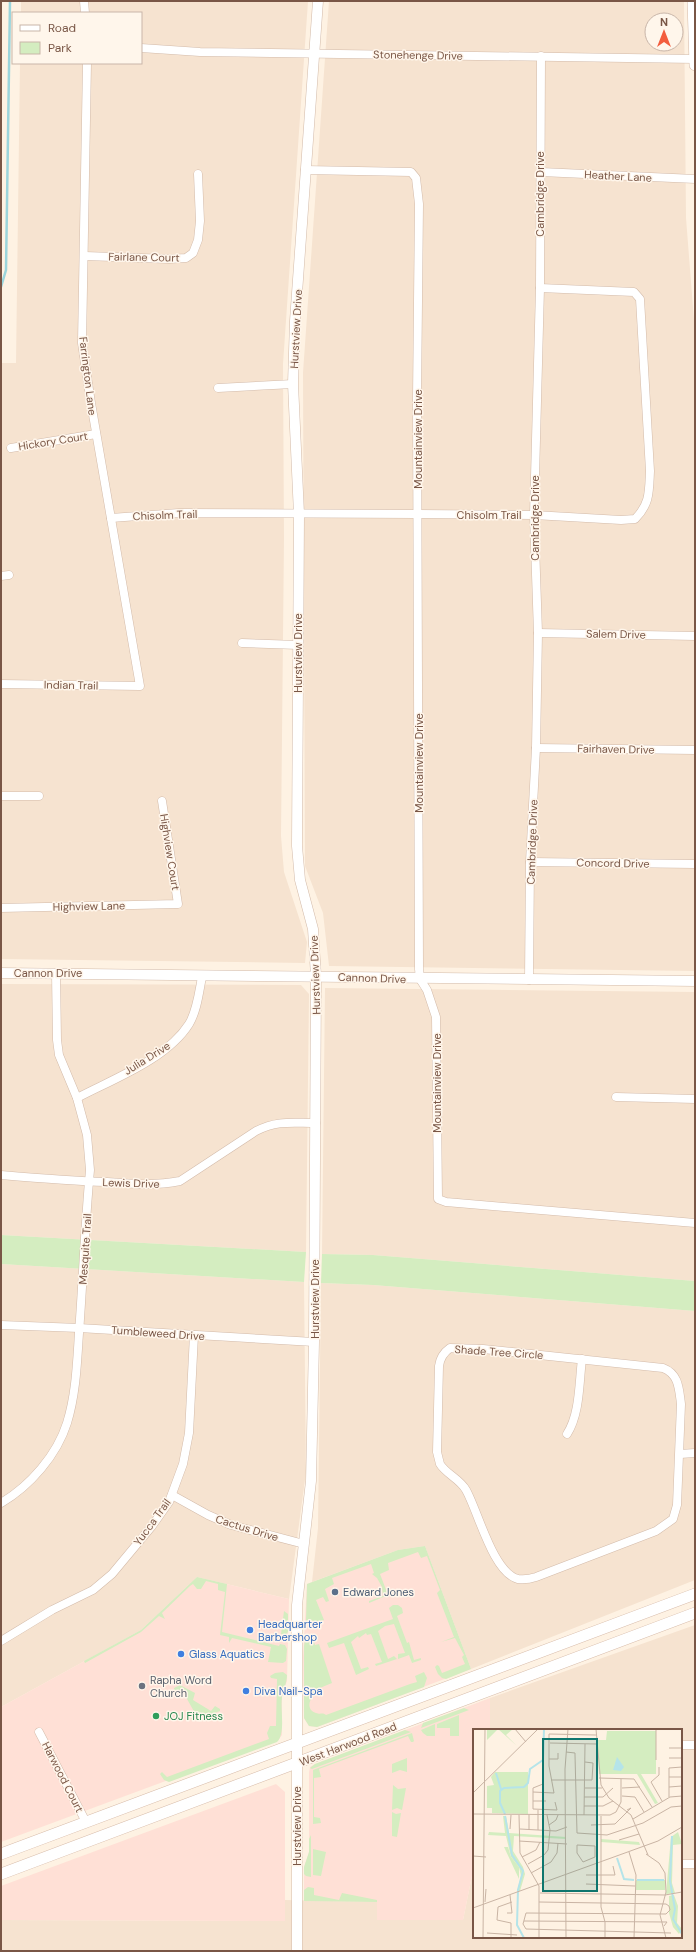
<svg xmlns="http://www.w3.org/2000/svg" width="696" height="1952" font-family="'DM Sans',sans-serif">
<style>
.residential{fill:#f6e3d0;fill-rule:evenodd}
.commercial{fill:#ffe0d6}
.green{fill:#d4edc0}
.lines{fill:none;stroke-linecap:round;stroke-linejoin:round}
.stream{stroke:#9bd5dc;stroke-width:2.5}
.minor-casing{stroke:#d3bbaa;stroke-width:9}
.tertiary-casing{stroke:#d3bbaa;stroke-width:11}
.secondary-casing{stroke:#d6baa8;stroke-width:12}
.minor{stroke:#fff;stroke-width:8}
.tertiary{stroke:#fff;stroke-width:10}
.secondary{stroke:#fff;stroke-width:11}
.service-dot{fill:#5c6f8a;stroke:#fff6eb;stroke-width:1.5}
.shop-dot{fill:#3f7fe0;stroke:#fff6eb;stroke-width:1.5}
.worship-dot{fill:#6b7280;stroke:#fff6eb;stroke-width:1.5}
.leisure-dot{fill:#2e9e5b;stroke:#fff6eb;stroke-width:1.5}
.labels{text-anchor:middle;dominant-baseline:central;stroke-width:3;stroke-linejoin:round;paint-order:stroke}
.street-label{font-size:11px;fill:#795646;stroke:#fff6eb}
.service-label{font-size:11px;fill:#4e5e75;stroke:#fff6eb;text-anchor:start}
.shop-label{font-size:11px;fill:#366cbe;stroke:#fff6eb;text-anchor:start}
.worship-label{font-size:11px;fill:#5b616d;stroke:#fff6eb;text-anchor:start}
.leisure-label{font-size:11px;fill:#27864d;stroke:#fff6eb;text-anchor:start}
.inset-river{fill:none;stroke:#b5e4e9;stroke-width:2}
.inset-road{fill:none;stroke:#c9b4a4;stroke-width:1}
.view{fill:#0f766e;fill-opacity:0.15;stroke:#0f766e;stroke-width:2}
.inset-edge{fill:none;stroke:#795646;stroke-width:2}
</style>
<rect width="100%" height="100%" fill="#fef2e3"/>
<g class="residential">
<path d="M21,1H308L283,364L284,538L281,836L284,872L307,942L305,963L1,959V363H16L20,63H141V13H21Z"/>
<path d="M329,1H684L686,218L695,333V971L329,966L323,913L305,866L303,373ZM652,20H676V44H652Z"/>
<path d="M1,984L301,985L309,994L306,1252L1,1235Z"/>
<path d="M325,988L695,992V1281L373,1255L322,1254Z"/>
<path d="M1,1264L304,1282L306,1472L289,1599L197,1577L141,1630L1,1707Z"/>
<path d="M321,1283L373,1285L695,1311V1580L471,1669L425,1546L398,1550L312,1582L318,1528Z"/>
<path d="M695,1625V1951H1V1920L285,1921V1900L377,1902V1920H463L474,1866V1937H681V1730H490V1698Z"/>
</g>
<g class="commercial">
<path d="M425,1546L471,1669L317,1727L309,1726L304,1718L303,1657L307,1584L398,1550Z"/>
<path d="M197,1577L289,1599L287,1681L282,1696V1735L279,1739L1,1842V1707L141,1630Z"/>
<path d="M490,1698V1730H474V1866L463,1920H377V1902L304,1901V1867L309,1852V1772L310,1767L315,1764Z"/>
<path d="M276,1784L285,1792V1921L1,1920V1886Z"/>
</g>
<g class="green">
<path d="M1,1235L306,1252L304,1282L1,1264Z"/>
<path d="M322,1254L373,1255L695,1281V1311L373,1285L321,1283Z"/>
<path d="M425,1546L471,1669L446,1679L442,1678L438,1674L435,1667L437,1665L439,1666L442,1673L465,1664L462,1657L464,1655L455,1638L441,1642L454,1637L437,1593L440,1590L427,1556L421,1558L418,1552L388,1563L389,1570L380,1574L388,1595L369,1603V1601L383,1596L382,1587L377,1578L372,1574L374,1573L371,1564L332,1578L334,1584L325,1589L329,1601L326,1602L323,1597L316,1600L324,1620L311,1624L306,1621L307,1584L398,1550Z"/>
<path d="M197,1577L227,1584L222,1632L279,1646L280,1644L285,1645L287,1649L286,1661L283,1663L268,1662L271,1647L232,1638L229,1643V1637L220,1635L225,1592L218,1590V1584L206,1581L201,1589H197L193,1584L190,1586L162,1613L165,1619L159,1616L141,1632L85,1663L84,1661L141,1630Z"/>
<path d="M393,1605H398L402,1608L403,1613L397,1616L407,1643L409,1642L414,1660L421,1658V1660L412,1663L409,1655L398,1659V1654L405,1653L394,1624L385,1626L378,1631L388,1659L394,1656L397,1659L376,1666L375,1664L382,1662L371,1634L367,1635L366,1633L359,1638L358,1636L351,1642L361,1669L368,1667L369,1669L356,1675L344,1643L329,1648L327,1643L393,1619L389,1608Z"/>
<path d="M284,1611L288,1614V1632L285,1635L281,1634Z"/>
<path d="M312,1635L315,1645L319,1644L332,1683L315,1690V1694C309,1699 306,1710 316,1713C321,1715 322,1712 326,1715L410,1684L417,1682L415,1676L424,1672L427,1678L424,1687L413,1691L317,1727L309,1726L304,1718V1646L305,1640Z"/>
<path d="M283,1672L287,1675C287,1683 283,1690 282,1697C280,1710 286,1733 277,1742L169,1782L164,1780L160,1774L162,1772L167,1777L269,1739L267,1733L270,1726H276L277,1679L271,1678L270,1676L275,1673Z"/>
<path d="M180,1685L195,1693L193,1700L211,1711L215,1706L220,1709V1711L192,1721L191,1718L196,1715L182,1690L176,1693L174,1691V1688Z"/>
<path d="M464,1708L469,1710L421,1728L423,1723Z"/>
<path d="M459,1715V1736H450V1728H437V1724Z"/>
<path d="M435,1724V1736H427L423,1733L421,1730Z"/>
<path d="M405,1730L411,1732L312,1769L310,1768L315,1764Z"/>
<path d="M412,1733L414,1741L413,1742H411L408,1736L319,1769L321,1777L314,1778V1817L320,1818L321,1823L313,1824V1770Z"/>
<path d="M407,1758V1772L400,1770L392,1773V1764Z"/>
<path d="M393,1785L398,1789L406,1788L402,1810L397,1808L392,1810Z"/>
<path d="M392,1812L396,1814L401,1813L397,1837L392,1836Z"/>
<path d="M311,1835V1877L306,1876L304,1874V1867L309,1852V1839Z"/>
<path d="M313,1849L326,1852L321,1876L313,1875Z"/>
<path d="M308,1887L314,1888V1895L339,1900L342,1893L377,1900V1902L304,1901V1890Z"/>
</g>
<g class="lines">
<path class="stream" d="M1,287L6,270L10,1"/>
<defs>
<g id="minor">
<path d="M84,1L85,13"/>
<path d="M141,48L200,52L695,59"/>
<path d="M305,170L411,172L416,178L419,204L417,399L419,969L420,979L427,990L436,1017L438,1199L446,1202L695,1223"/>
<path d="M541,172L695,179"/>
<path d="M85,256L169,259L186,258L193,253L198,240L200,221L198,174"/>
<path d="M218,388L293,384"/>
<path d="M11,448L96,434"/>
<path d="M111,518L179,513L418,514L534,515L621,520L635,519C650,504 649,492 650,471L640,299L634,292L540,288"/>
<path d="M1,576L9,575"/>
<path d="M538,633L695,636"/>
<path d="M242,643L298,645"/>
<path d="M1,684L140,686L91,403L82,343L87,63"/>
<path d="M536,748L695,750"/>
<path d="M1,796H39"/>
<path d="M530,862L695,864"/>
<path d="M1,908L178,904L162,801"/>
<path d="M529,980L530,862L536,748L538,633L534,515L540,288L541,56"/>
<path d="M616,1097L695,1099"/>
<path d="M77,1098C113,1079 167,1059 189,1024C197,1011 199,992 202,977"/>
<path d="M1,1175C36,1178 71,1181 106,1182C131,1184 155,1186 180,1181L256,1131C278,1120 292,1123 316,1123"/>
<path d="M1,1325L79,1328L314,1342"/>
<path d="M450,1348L483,1349L663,1368C679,1374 679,1389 681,1404L677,1505L673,1519L656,1531L536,1577C530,1579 525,1580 518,1579C493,1573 478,1511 466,1490C460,1479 446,1474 440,1464C439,1460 438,1456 437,1452L439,1366C440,1358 443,1353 450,1348Z"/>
<path d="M567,1434C580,1414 579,1383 582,1359"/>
<path d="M680,1454L695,1453"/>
<path d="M172,1495L208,1515L231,1525L304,1544"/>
<path d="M1,1503C30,1486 57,1455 67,1423C76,1394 77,1363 79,1333C83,1279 85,1224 90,1170L87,1135L77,1098L59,1055L57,1040L56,973"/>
<path d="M1,1641L52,1610L93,1590L112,1574L152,1526L169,1502L183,1464L189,1433L194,1335"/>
<path d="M39,1732L86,1822"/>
<path d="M681,1745H695"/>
<path d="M681,1864H695"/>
</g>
<g id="tertiary">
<path d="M1,973L695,981"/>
<path d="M297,1951V1605L311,1481L314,1342L316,976L313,929L300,880L297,846L299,514L293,384L295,321L318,1"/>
</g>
<g id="secondary">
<path d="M693,1L695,65"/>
<path d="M1,1854L695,1594"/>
<path d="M1,1874L695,1613"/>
</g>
</defs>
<use href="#minor" class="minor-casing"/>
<use href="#tertiary" class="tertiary-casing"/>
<use href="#secondary" class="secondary-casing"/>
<use href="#minor" class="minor"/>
<use href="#tertiary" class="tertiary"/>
<use href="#secondary" class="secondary"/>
</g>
<circle class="service-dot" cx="335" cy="1592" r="4"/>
<g class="shop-dot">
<circle cx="250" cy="1630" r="4"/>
<circle cx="181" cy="1654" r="4"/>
<circle cx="246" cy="1691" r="4"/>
</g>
<circle class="worship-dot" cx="142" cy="1686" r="4"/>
<circle class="leisure-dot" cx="156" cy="1716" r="4"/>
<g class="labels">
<g class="street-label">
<text transform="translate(418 55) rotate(1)">Stonehenge Drive</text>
<text transform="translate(618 176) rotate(3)">Heather Lane</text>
<text transform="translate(540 194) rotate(-90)">Cambridge Drive</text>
<text transform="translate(144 257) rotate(1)">Fairlane Court</text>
<text transform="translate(296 329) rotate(-87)">Hurstview Drive</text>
<text transform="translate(88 376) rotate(83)">Farrington Lane</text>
<text transform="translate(418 439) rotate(-90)">Mountainview Drive</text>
<text transform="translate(53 441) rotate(-9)">Hickory Court</text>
<text transform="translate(165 515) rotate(-2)">Chisolm Trail</text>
<text x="489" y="515">Chisolm Trail</text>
<text transform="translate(535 518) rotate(-90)">Cambridge Drive</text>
<text transform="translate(616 634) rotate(1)">Salem Drive</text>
<text transform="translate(298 653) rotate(-90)">Hurstview Drive</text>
<text transform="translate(71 685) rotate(1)">Indian Trail</text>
<text transform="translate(616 749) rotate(1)">Fairhaven Drive</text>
<text transform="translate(419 763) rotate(-90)">Mountainview Drive</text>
<text transform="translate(532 842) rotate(-88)">Cambridge Drive</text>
<text transform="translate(170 852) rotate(81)">Highview Court</text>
<text transform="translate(613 863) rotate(1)">Concord Drive</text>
<text transform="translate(89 906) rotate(-1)">Highview Lane</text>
<text x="48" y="973">Cannon Drive</text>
<text transform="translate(315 975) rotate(-92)">Hurstview Drive</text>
<text transform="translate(372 978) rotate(2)">Cannon Drive</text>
<text transform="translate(147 1058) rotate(-32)">Julia Drive</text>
<text transform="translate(437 1083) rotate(-90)">Mountainview Drive</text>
<text transform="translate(131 1183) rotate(2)">Lewis Drive</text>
<text transform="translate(85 1249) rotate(-86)">Mesquite Trail</text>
<text transform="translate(315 1299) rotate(-90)">Hurstview Drive</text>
<text transform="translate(158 1333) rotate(4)">Tumbleweed Drive</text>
<text transform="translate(499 1352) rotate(4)">Shade Tree Circle</text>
<text transform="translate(152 1522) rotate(-54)">Yucca Trail</text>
<text transform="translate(247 1528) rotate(17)">Cactus Drive</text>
<text transform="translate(348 1744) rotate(-21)">West Harwood Road</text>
<text transform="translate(63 1777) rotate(63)">Harwood Court</text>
<text transform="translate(297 1826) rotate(-90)">Hurstview Drive</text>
</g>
<g class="service-label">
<text x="343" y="1592">Edward Jones</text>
</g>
<g class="shop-label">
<text x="258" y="1624">Headquarter<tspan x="258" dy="13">Barbershop</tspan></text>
<text x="189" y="1654">Glass Aquatics</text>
<text x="254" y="1691">Diva Nail-Spa</text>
</g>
<g class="worship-label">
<text x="150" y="1680">Rapha Word<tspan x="150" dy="13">Church</tspan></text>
</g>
<g class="leisure-label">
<text x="164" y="1716">JOJ Fitness</text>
</g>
</g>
<g transform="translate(473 1729)">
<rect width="209" height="209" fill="#fef2e3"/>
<path d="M14,0H40L33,6L44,17L25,0L14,11ZM164,45H168L185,74L182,75ZM30,87H33L36,104L93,108V110L41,107L40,122L50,138L52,145L47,162L44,163L48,147L46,138L38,128L33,107L15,106L16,103L32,104ZM205,103L209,115L200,116L199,154L202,164L193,165L198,108ZM128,110L166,113L167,116L128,113ZM201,166L205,177L204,194L209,200L206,205L200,198L196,184V167Z" fill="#d4edc0"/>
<path d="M31,118H35L38,128L46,138V150Z" fill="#d4edc0"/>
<path d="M134,2H183V45H126L124,11H133ZM22,43H55V85L19,84V79H14V57L21,56L18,48ZM163,151H192V161H163Z" fill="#d4edc0"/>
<path d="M144,28L151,38L148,42L140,41Z" fill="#b5e4e9"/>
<path class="inset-river" d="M23,44L28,60M32,85L27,74V62L31,59L51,58L55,54L57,40L70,31L71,0M32,87L39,126L50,142L45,161L44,196L51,209M199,107L197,152L202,180L200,190L209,205M144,129L151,150L161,151M164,151H191"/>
<path class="inset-road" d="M42,0L53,13M123,0L128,56L136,69L158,86L175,126M183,0V31M77,14L124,15M196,19H209M93,23L102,24V26L104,104L134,106L170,94L198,78L209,77M196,29H209M76,30H85V24M186,38V46L178,53L189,72M196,48H209M126,49L161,50L179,78M78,51H119L120,34L112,33M70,55L60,59V80L84,81L82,73M196,58L209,57M112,59H129M149,59L167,58M60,63L81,64L76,37V5L123,6M0,64L65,0M149,67L162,68L171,83M111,68H130L140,59M196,68V39L209,38M60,72H73M111,77H130L140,72M65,81V101M0,85L137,86L143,83L148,73V50M46,86L47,124L66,157V209M56,86V101M111,86L112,15M128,87V178L132,193V209M160,90L197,68L209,67M76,96L83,91L85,86M118,96L142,95L158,79L154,81M37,100L38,86M47,100L83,102L94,98M146,111L166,105M46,112L94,115M104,116L122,117V128L110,133L104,124ZM156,123L163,146L161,209M173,125L186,134L192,144L193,163L187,186L193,209M0,127L13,128M49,128L63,121L67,113M55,135L71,126L75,121L77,101L74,86M58,144L78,133L84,124L85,114M113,146H142L140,137M113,155L162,157M67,164L192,166L209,163M12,173L13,160M66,173L193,175L196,177L197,181L193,185L53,184L50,195L53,200L198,204M0,179L185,112L209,98M34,184H39L37,166M51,192L194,193L191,197M14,204L44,206M10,209L12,0M38,209V194L24,191L25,178L39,173M93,209L92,40L95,0"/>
<path class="view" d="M70,10H124V162H70Z"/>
<rect width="209" height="209" class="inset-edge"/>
</g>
<rect width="696" height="1952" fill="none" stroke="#795646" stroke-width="4"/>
<rect x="12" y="12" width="130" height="52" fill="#fff6eb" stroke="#c9b6a9"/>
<rect x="20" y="25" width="20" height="6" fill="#ffffff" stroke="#c9b6a9"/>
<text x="48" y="32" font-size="12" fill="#795646">Road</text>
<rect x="20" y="42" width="20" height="12" fill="#d4edc0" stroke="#c9b6a9"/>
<text x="48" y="52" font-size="12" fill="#795646">Park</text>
<g transform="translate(664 32)"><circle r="19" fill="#fff6eb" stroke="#c9b6a9"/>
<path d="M0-3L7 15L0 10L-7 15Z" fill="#f35d3d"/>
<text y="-6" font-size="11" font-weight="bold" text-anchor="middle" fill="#795646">N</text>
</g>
</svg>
